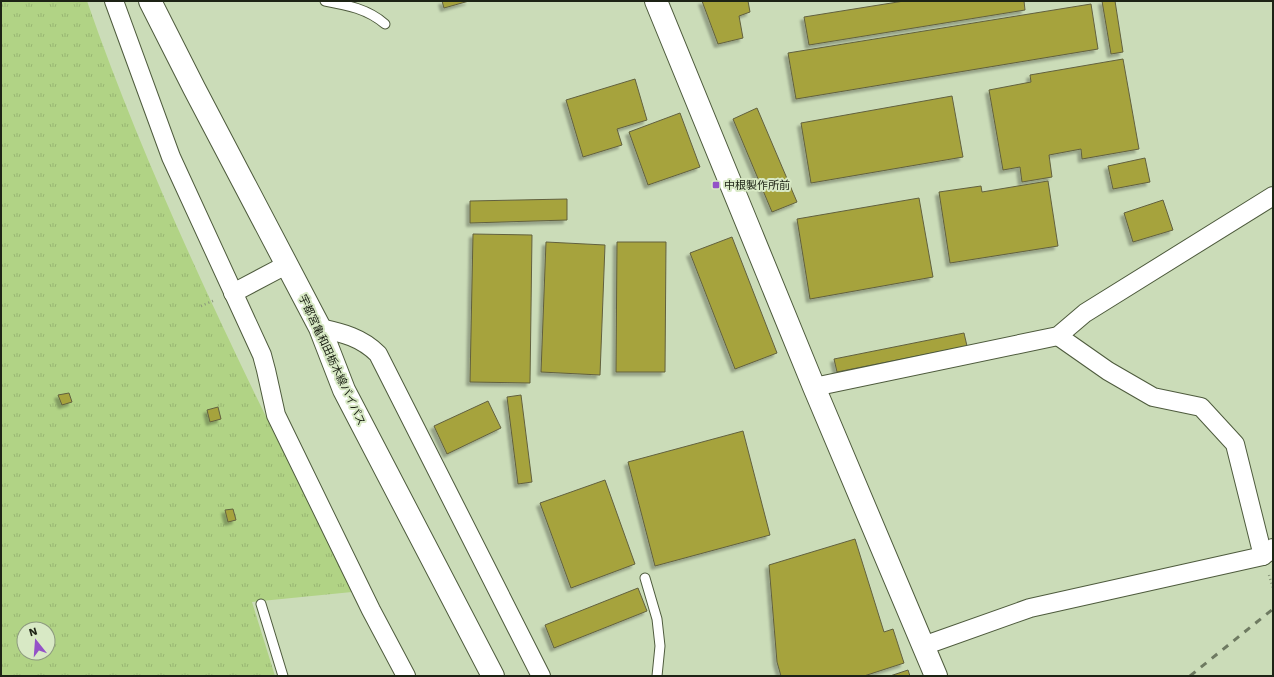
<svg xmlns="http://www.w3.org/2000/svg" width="1274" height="677" font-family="'Work Sans','Noto Sans JP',sans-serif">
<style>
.grass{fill:url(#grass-tufts);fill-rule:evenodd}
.building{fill:#a6a33d;stroke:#62613f;filter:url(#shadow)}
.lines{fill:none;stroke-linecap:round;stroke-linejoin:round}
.lane-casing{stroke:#4e5b3d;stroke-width:11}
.street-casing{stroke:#4e5b3d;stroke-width:20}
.secondary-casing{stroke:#4e5b3d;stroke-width:24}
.primary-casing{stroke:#4e5b3d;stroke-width:24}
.path{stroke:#89967b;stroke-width:2.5;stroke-dasharray:1 3;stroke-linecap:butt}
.lane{stroke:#fff;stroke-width:9}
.street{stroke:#fff;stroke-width:18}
.secondary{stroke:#fff;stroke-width:22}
.primary{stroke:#fff;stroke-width:22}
.rail{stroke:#6e7a61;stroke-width:3;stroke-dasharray:7 7;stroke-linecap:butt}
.poi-dot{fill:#9452c7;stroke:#d8e9c5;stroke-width:1.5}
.labels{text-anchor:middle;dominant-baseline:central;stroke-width:4;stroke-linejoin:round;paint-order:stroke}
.poi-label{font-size:11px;fill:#1d2315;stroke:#d8e9c5;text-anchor:start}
.street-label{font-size:11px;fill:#1d2315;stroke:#d8e9c5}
</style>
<defs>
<pattern id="grass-tufts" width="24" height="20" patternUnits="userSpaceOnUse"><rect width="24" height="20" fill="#b1d385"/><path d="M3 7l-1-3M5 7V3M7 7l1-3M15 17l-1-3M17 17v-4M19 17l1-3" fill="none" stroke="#98b572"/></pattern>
<filter id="shadow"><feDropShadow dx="-3.5" dy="3.5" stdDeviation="1" flood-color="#0004"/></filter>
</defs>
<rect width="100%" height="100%" fill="#cbdcb8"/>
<path class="grass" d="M1,1H87C158,205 257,398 352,592L252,602L275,676H1ZM24,629H48V653H24Z"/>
<g class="building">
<path d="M442,1H469L444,8Z"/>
<path d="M702,1H748L750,12L739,16L743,38L718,44Z"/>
<path d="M904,1H1024L1025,10L809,45L804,17Z"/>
<path d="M1102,1H1115L1123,52L1111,54Z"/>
<path d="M1091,4L1098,49L796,99L788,53Z"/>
<path d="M1123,59L1139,149L1082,159L1081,149L1049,155L1052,177L1022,182L1020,167L1003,170L989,90L1031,82L1030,75Z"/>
<path d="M635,79L647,120L617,129L622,145L583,157L566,100Z"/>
<path d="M952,96L963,157L811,183L801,123Z"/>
<path d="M757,108L797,202L772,212L733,119Z"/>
<path d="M680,113L700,167L648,185L629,132Z"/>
<path d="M1145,158L1150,182L1113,189L1108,166Z"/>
<path d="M1048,181L1058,246L950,263L939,192L981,186L982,192Z"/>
<path d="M919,198L933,277L810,299L797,219Z"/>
<path d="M567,199V220L470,223V201Z"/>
<path d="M1163,200L1173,230L1133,242L1124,213Z"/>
<path d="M473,234L532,235L530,383L470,382Z"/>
<path d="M732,237L777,353L735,369L690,253Z"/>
<path d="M546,242L605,245L600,375L541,372Z"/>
<path d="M617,242H666L665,372H616Z"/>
<path d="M964,333L967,346L837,372L834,359Z"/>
<path d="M69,393L72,402L62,405L58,395Z"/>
<path d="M521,395L532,482L518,484L507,397Z"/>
<path d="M488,401L501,428L447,454L434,426Z"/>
<path d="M218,407L221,419L210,422L207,410Z"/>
<path d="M743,431L770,535L655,566L628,462Z"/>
<path d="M605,480L635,564L571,588L540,503Z"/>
<path d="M233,509L236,520L228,522L225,510Z"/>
<path d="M855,539L884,632L893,629L904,663L864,676H781L777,662L769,565Z"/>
<path d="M638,588L647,611L554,648L545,625Z"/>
<path d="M908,670L910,676H890Z"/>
</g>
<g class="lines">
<defs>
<g id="lane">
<path d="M325,1C347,5 368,9 385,24"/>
<path d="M645,578L657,619L660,646L657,676"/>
<path d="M261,604L283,676"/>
</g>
<g id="street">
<path d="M114,1L171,157L262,355L266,370L276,415L371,610L406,676"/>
<path d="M233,293L286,265"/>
<path d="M320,328C342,333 361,337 378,354L541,676"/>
<path d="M1058,336L1108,371L1153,397L1201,407L1235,444L1263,556"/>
<path d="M814,387L1058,336L1085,313L1273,196"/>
<path d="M923,646L1030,608L1263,556L1273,548"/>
</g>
<path id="secondary" d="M656,1L814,387L936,676"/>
<path id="primary" d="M150,1L194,88L320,328L344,390L493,676"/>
</defs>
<use href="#lane" class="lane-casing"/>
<use href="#street" class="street-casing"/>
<use href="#secondary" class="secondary-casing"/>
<use href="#primary" class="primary-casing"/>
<g class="path">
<path d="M201,306L215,300"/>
<path d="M1269,575L1273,588"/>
</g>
<use href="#lane" class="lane"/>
<use href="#street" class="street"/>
<use href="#secondary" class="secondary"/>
<use href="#primary" class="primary"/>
<path class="rail" d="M1190,676L1273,609"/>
</g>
<rect class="poi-dot" x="712" y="181" width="8" height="8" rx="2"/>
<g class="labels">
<g class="poi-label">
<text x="724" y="185">中根製作所前</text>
</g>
<g class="street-label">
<text transform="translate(332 360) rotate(65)">宇都宮亀和田栃木線バイパス</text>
</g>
</g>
<rect width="1274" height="677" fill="none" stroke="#1d2315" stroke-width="4"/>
<g transform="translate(36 641) rotate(343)"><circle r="19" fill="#d8e9c5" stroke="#8d9a7f"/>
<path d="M0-3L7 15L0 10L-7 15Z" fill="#9452c7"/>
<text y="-6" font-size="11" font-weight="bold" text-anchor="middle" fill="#1d2315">N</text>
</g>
</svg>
